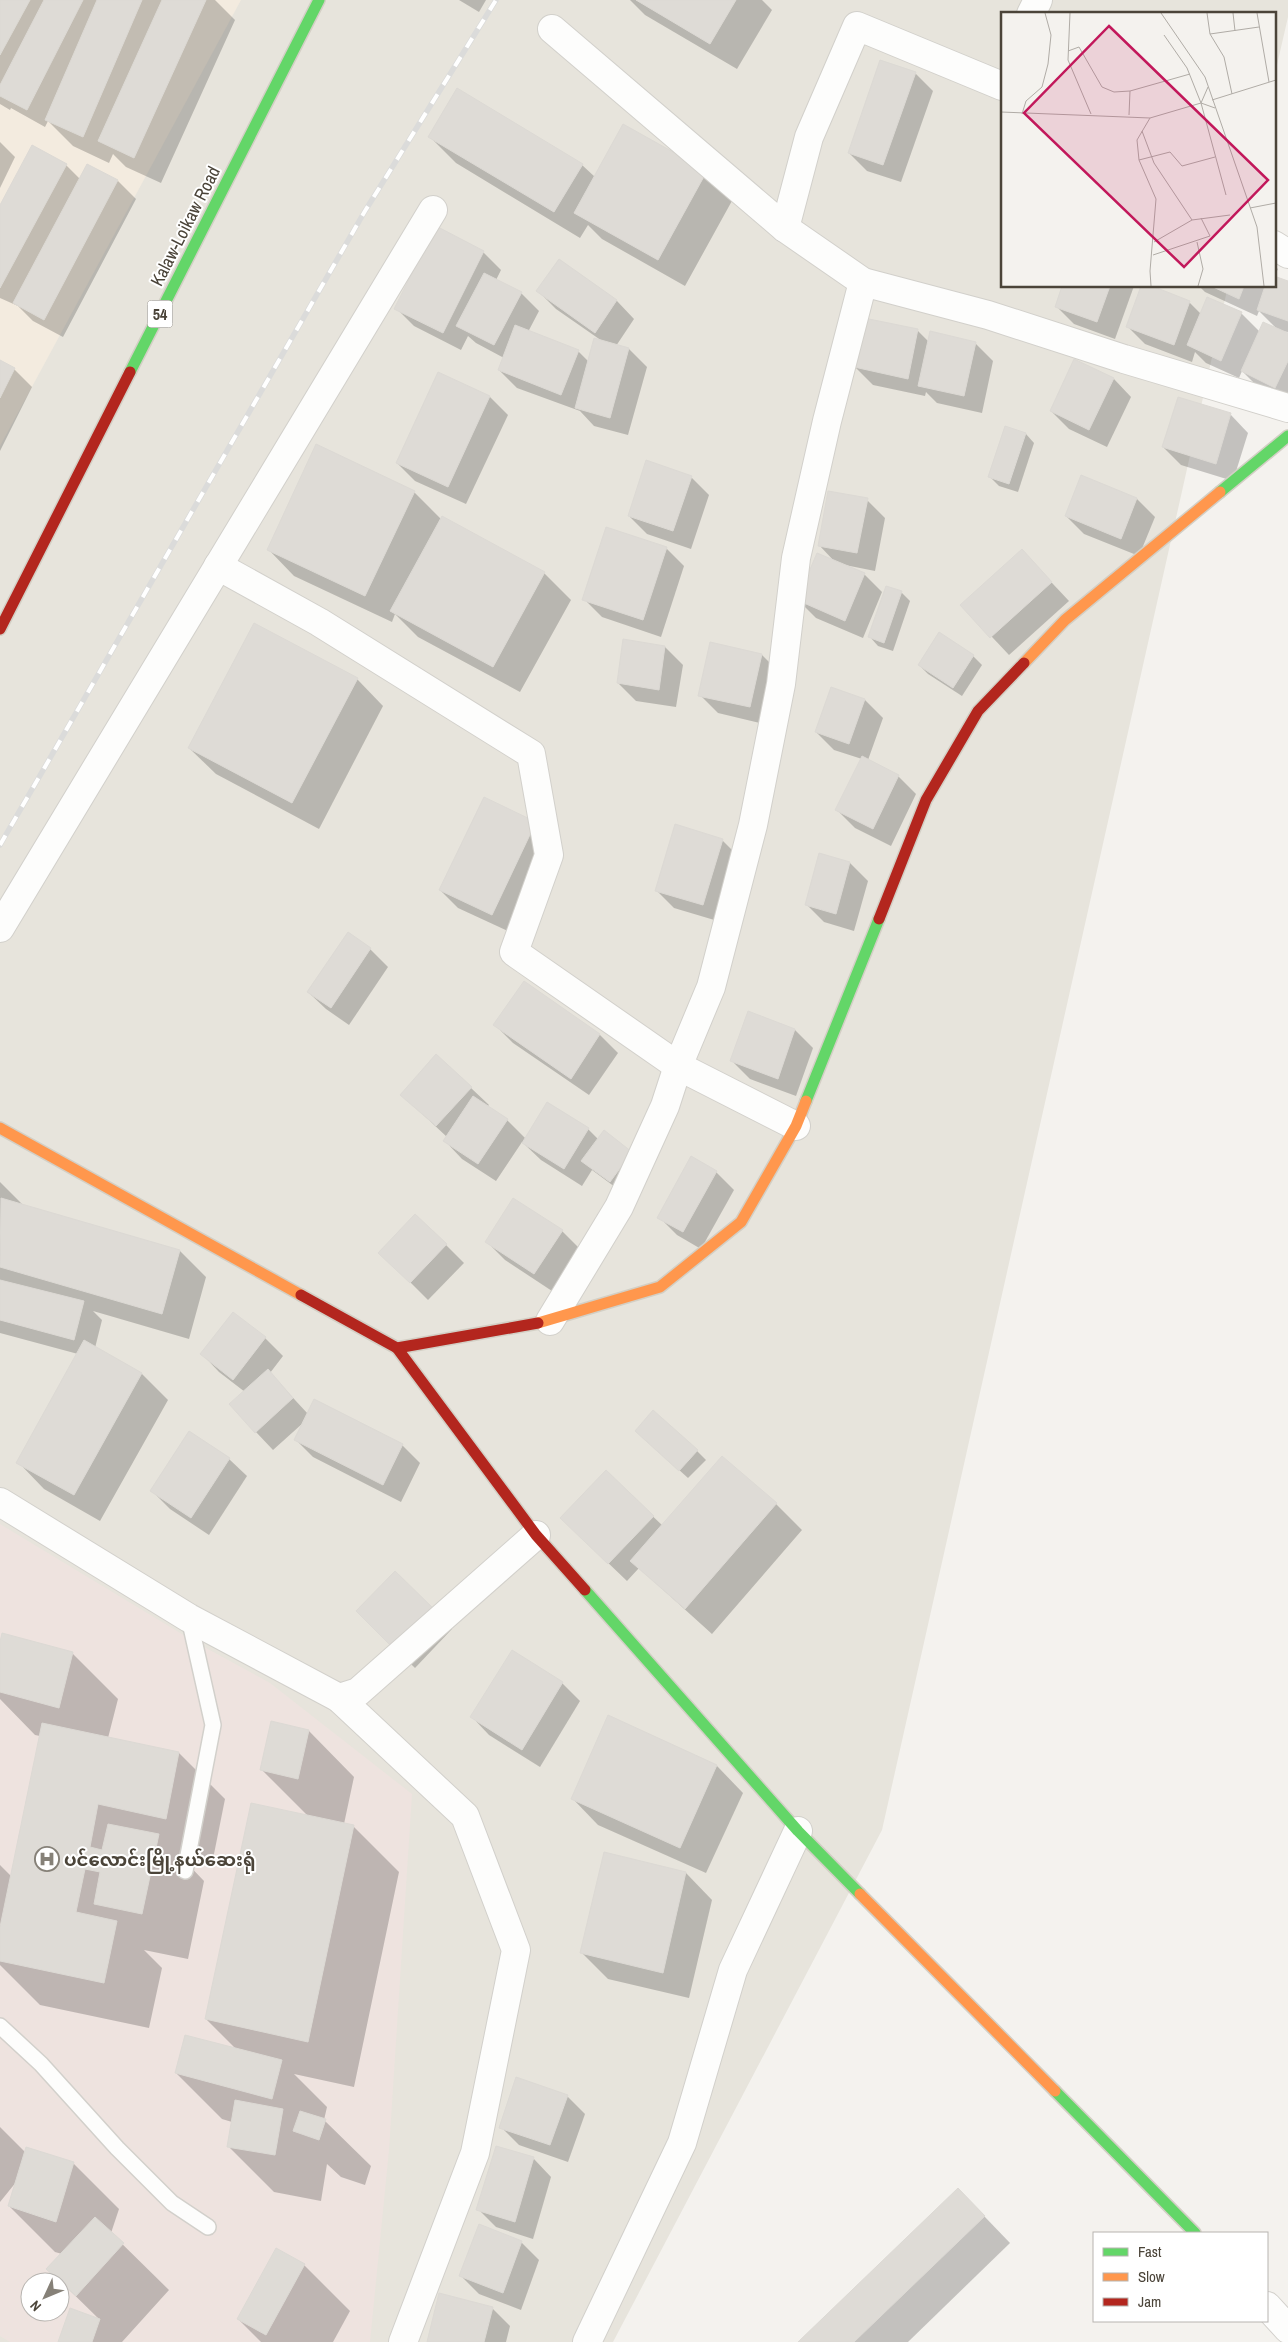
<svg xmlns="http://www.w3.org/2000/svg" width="1288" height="2342" font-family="'Archivo Narrow','Noto Sans Myanmar',sans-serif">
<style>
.residential{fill:#e7e4dc;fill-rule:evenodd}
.commercial{fill:#f3ebdf}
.medical{fill:#eee3df;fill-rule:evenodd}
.shadow{fill:#0003}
.building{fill:#dedbd6;stroke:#dcd9d4}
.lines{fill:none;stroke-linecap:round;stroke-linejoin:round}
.lane-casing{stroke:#d2d0cb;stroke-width:18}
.street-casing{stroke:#d2d0cb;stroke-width:30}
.fast-casing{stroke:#d3cfc5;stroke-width:14}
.slow-casing{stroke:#d3cfc5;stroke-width:14}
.jam-casing{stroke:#d3cfc5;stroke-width:14}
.lane{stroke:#fdfdfc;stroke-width:15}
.street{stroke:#fdfdfc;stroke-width:28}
.fast{stroke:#63d668;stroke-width:11}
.slow{stroke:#ff974d;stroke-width:11}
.jam{stroke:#b3261e;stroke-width:11}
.rail-casing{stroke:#dbdbda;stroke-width:5.5}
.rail{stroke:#fff;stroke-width:4;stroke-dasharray:11;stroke-linecap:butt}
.labels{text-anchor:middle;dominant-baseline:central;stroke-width:4;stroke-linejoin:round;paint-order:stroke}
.shield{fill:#fff;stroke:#817c74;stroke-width:1}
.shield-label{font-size:16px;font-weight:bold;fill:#4b4439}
.street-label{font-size:18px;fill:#4b4439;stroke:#fff}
.poi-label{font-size:18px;font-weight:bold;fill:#4b4439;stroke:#fff;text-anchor:start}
.inset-road{fill:none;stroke:#b0aca6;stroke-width:1}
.view{fill:#c2185b;fill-opacity:0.15;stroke:#c2185b;stroke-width:2.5}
.inset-edge{fill:none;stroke:#4b4439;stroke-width:2.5}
</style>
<rect width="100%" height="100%" fill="#f4f2ee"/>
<path class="residential" d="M0,0H1288V17L1274,78V14H1002V286H1228L882,1830L613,2342H0ZM30,2282H60V2312H30Z"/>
<path class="commercial" d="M0,0H241L0,446Z"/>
<path class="medical" d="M0,1524L195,1642L270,1683L412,1794L389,2150L370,2342H10L0,2336ZM30,2282H60V2312H30Z"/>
<g class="shadow">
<path d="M0,0H215L235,20L161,183L126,167L113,154L109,163L73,146L48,121L45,127L11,108L10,110L0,104Z"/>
<path d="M459,0H486L479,12Z"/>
<path d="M630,0H762L772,10L737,69L645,15Z"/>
<path d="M915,73L933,91L901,182L867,171L849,153Z"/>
<path d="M430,137L582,165L595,177L707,172L733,199L685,286L602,239L588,225L580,238L456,163Z"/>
<path d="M0,142L15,157L0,188Z"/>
<path d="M66,165L80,179L87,165L118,181L136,199L63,337L33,321L18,306L0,298V208Z"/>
<path d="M483,252L501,270L496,280L521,293L539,311L528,332L578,351L589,362L602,341L556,309L538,291L559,260L617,301L634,319L616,346L629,349L647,367L628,435L594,426L580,411L517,388L499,370L504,358L476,343L468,336L461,350L414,326L396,308Z"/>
<path d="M1274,266L1278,269L1274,277L1288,282V332L1280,331L1288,335V402L1260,389L1242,371L1239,378L1206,363L1195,352L1192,362L1145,344L1127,326L1189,302L1201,314L1241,313L1260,332L1278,330L1259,311L1257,316L1205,292L1199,286H1274Z"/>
<path d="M1063,286H1134L1115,339L1074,324L1056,306Z"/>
<path d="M918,331L929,342L975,343L993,361L982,413L937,403L926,392L925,396L873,385L855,367Z"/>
<path d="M0,362L14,369L32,387L0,451Z"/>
<path d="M439,374L490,397L508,415L466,504L415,481L397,463Z"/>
<path d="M1114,379L1131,397L1107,447L1069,429L1051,411Z"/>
<path d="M1178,398L1231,415L1248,433L1233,481L1181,465L1163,447Z"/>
<path d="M1006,428L1026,434L1034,443L1018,492L999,486L990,477Z"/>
<path d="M691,477L709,495L691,549L647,534L629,516Z"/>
<path d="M1081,477L1137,499L1155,517L1139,556L1084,534L1066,516Z"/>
<path d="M414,492L441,519L442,518L544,573L571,600L520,692L418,637L395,614L392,622L294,576L268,549Z"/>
<path d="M867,500L885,518L875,571L845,565L864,574L882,592L863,638L816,618L798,600L835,562L819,545Z"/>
<path d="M666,548L684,566L661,637L602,617L584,599Z"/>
<path d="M1022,551L1069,601L1009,655L962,605Z"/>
<path d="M901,592L910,601L893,651L878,646L870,637Z"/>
<path d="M665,647L683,665L676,707L636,701L618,683Z"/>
<path d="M762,655L780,673L768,725L718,713L700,695Z"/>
<path d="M973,656L982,665L962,696L928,674L919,665Z"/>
<path d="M357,679L383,706L319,829L216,774L189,748Z"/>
<path d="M832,688L865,700L883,718L868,760L898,776L916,794L891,846L855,828L837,810L862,759L834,750L816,732Z"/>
<path d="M484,798L553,841L510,932L458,908L440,890Z"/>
<path d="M722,840L740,858L721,922L674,908L656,890Z"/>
<path d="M820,855L850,863L868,881L854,931L824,922L806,904Z"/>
<path d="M348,934L370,949L388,967L349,1025L326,1009L308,992Z"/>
<path d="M524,983L600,1035L618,1053L589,1095L513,1043L495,1025Z"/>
<path d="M795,1030L813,1048L796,1096L750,1079L732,1061Z"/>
<path d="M471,1088L489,1105L487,1107L507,1120L526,1139L548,1103L588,1129L598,1139L631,1153L619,1190L592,1170L582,1186L541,1160L522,1142L496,1181L462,1159L445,1141L447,1137L402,1095Z"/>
<path d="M716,1172L734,1190L701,1249L677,1235L659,1217Z"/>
<path d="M0,1182L24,1206L180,1251L206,1277L189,1339L93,1311L102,1320L95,1348L142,1374L168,1400L100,1521L44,1489L18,1462L78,1354L0,1333Z"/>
<path d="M514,1200L562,1231L580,1249L552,1291L505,1260L487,1242Z"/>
<path d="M446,1245L464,1263L428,1300L398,1270Z"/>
<path d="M265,1338L283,1356L270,1373L308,1414L402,1445L420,1463L401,1502L313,1457L295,1439L303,1423L273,1450L256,1432L245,1392L219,1372L202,1354Z"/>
<path d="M645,1439L697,1451L706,1460L688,1478Z"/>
<path d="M229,1459L247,1476L209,1535L170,1509L152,1491Z"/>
<path d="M606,1472L663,1526L776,1504L802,1530L712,1634L639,1568L627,1581L580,1536Z"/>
<path d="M434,1611L452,1629L415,1668L375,1629Z"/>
<path d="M0,1647L72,1653L118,1699L108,1738L179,1753L225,1799L212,1864L181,1857L204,1881L188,1959L144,1950L162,1968L149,2028L40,2005L0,1965V1865L12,1877L40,1736L35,1735L0,1699Z"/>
<path d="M562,1683L580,1701L540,1767L489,1735L472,1717Z"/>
<path d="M609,1717L717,1766L743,1793L706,1873L598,1825L572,1798Z"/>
<path d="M309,1731L354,1777L344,1824L353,1826L399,1872L354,2087L294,2074L327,2107L324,2120L371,2166L365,2185L341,2177L327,2164L321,2201L274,2192L228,2146L232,2122L222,2119L176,2073L237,2050L206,2019L309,1817L262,1770Z"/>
<path d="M686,1873L712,1900L689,1998L608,1979L582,1953Z"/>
<path d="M567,2096L585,2114L568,2162L519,2145L501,2127Z"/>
<path d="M0,2127L26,2153L73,2163L119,2209L111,2233L169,2290L122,2342H60L71,2310L100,2320L48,2269L62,2254L55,2252L9,2206L17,2181L0,2202Z"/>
<path d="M534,2159L551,2177L533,2239L496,2227L478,2209Z"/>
<path d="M984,2216L1010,2243L908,2342H800Z"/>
<path d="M521,2242L539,2260L521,2310L479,2294L461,2276Z"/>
<path d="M304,2265L350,2311L333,2342H261L238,2319Z"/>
<path d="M492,2308L510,2326L506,2342H428Z"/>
</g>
<g class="building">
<path d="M0,0H30L0,55Z"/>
<path d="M44,0H83L27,110L0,96V85Z"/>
<path d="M97,0H142L83,137L45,120Z"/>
<path d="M162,0H206L134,158L98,141Z"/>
<path d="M636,0H736L710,44Z"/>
<path d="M880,60L916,72L883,165L848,153Z"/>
<path d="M457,88L583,164L554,212L428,137Z"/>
<path d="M623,124L707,171L658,260L574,213Z"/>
<path d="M32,145L67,164L0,288V205Z"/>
<path d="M87,164L118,180L44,320L13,303Z"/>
<path d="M436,226L484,251L443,333L394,309Z"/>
<path d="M559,259L617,300L595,333L536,291Z"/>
<path d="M484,273L522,292L494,345L456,326Z"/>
<path d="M1274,276L1288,281V321L1257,310L1265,286H1274Z"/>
<path d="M1062,286H1110L1097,322L1055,307Z"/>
<path d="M1141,286H1152L1190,301L1174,345L1126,327Z"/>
<path d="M1211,286H1244L1239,299Z"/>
<path d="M1207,297L1242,312L1221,361L1187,345Z"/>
<path d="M864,318L918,329L908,379L854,367Z"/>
<path d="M1263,322L1288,333V361L1275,388L1241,371Z"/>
<path d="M515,325L579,350L561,395L498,370Z"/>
<path d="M930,331L976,342L964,396L918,386Z"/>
<path d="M594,338L629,348L610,418L575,408Z"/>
<path d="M1074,359L1114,378L1089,430L1050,411Z"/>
<path d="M0,360L15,368L0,398Z"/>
<path d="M438,372L490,396L448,487L396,463Z"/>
<path d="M1178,397L1231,413L1216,464L1162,447Z"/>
<path d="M1005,426L1026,433L1009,484L988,477Z"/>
<path d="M316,444L415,491L365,596L267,550Z"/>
<path d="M646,460L692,476L673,531L628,516Z"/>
<path d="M1081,475L1137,498L1121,539L1065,516Z"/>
<path d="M828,491L868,498L857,553L818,546Z"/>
<path d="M442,516L545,572L493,667L390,611Z"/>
<path d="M606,527L667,547L643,620L582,600Z"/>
<path d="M1022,549L1052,582L990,638L960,605Z"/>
<path d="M817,553L865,573L845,621L797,600Z"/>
<path d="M886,586L902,591L884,643L868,637Z"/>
<path d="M254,623L358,678L292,803L188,748Z"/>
<path d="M939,632L974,655L953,688L918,665Z"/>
<path d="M623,639L665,646L659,690L617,683Z"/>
<path d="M710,642L762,654L750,707L698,696Z"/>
<path d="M831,687L865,699L849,744L815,732Z"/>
<path d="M862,756L899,775L873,829L835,810Z"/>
<path d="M484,797L536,822L492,915L439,890Z"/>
<path d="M675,824L723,839L703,905L655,891Z"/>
<path d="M819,853L850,862L836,914L805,905Z"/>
<path d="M348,932L371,948L331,1008L307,992Z"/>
<path d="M524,981L600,1034L571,1079L493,1025Z"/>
<path d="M748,1011L795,1029L778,1079L730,1061Z"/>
<path d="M436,1054L472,1087L436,1126L400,1095Z"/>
<path d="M473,1096L508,1119L478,1164L443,1141Z"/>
<path d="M547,1102L589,1128L564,1169L522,1143Z"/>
<path d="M604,1130L632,1152L610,1182L581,1161Z"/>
<path d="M691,1156L717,1171L683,1232L657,1218Z"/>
<path d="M1,1198L180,1250L162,1314L0,1267Z"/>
<path d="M513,1198L563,1230L534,1274L485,1242Z"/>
<path d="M415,1214L447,1244L410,1283L378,1253Z"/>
<path d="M0,1280L84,1301L74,1340L0,1320Z"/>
<path d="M233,1312L266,1337L233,1380L200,1354Z"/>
<path d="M84,1340L142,1373L74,1495L16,1463Z"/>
<path d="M268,1369L293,1398L255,1433L229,1404Z"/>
<path d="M314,1399L403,1444L383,1485L294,1440Z"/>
<path d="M653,1410L698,1450L679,1471L635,1431Z"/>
<path d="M189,1431L230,1458L191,1518L150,1491Z"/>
<path d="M722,1456L777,1503L685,1609L630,1561Z"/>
<path d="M606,1470L654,1516L608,1564L560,1518Z"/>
<path d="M395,1571L435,1610L396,1651L356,1611Z"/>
<path d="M2,1633L73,1652L59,1708L0,1692V1642Z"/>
<path d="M512,1650L563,1682L522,1750L470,1717Z"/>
<path d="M608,1715L717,1765L680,1848L571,1799Z"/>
<path d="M271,1721L309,1730L298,1779L260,1770Z"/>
<path d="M42,1723L179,1752L166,1819L98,1804L90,1847L102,1850L108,1824L159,1834L142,1914L94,1904L100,1872L85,1869L76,1912L117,1921L104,1983L0,1961V1927Z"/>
<path d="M251,1803L354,1825L308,2042L205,2019Z"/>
<path d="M604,1852L686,1872L663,1973L580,1953Z"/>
<path d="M185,2035L282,2060L272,2099L175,2073Z"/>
<path d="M516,2077L568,2095L550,2145L499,2128Z"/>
<path d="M235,2100L283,2109L275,2155L227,2147Z"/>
<path d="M300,2111L326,2119L319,2140L293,2131Z"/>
<path d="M496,2146L534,2157L515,2222L476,2210Z"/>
<path d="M26,2147L74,2162L56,2222L8,2206Z"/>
<path d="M958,2188L985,2216L854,2342H798Z"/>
<path d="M95,2217L124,2243L76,2296L46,2269Z"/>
<path d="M479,2224L522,2241L503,2293L459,2276Z"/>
<path d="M276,2248L305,2264L266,2335L237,2319Z"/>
<path d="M439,2293L493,2307L484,2342H427Z"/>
<path d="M70,2308L100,2319L92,2342H58Z"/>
</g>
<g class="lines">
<defs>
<g id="lane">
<path d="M185,1871L213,1725L189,1618"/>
<path d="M0,2026L41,2064L117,2148L172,2203L208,2227"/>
</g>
<g id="street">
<path d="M1031,14L1038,0"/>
<path d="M552,29L785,228L863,282L988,315L1124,359L1288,408"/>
<path d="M785,228L809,137L857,26L1002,86"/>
<path d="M1274,245L1288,254"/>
<path d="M218,566L319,622L531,754L549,855L514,952L678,1066L796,1126"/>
<path d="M0,928L433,210"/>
<path d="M550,1321L619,1207L665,1106L678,1066L711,987L753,825L781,684L796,558L827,421L863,282"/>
<path d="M0,1502L189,1618L339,1698L358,1692L536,1535"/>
<path d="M339,1698L465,1816L516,1950L475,2153L403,2342"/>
<path d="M1267,2306L1288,2329"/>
<path d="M587,2342L682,2143L733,1970L798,1831"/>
</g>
<g id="fast">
<path d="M130,372L319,0"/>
<path d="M1220,492L1288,436"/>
<path d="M806,1101L879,919"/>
<path d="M585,1590L798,1831L860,1894"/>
<path d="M1055,2091L1195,2233"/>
</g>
<g id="slow">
<path d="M1024,663L1065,620L1220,492"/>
<path d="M0,1128L301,1295"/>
<path d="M538,1323L660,1287L741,1222L796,1126L806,1101"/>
<path d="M860,1894L1055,2091"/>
</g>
<g id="jam">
<path d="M0,629L130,372"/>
<path d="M879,919L926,800L978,711L1024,663"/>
<path d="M301,1295L397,1348L538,1323"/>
<path d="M397,1348L536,1535L585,1590"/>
</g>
</defs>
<use href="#lane" class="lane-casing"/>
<use href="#street" class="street-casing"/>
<use href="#fast" class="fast-casing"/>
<use href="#slow" class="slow-casing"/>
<use href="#jam" class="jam-casing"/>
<use href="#lane" class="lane"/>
<use href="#street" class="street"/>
<use href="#fast" class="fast"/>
<use href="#slow" class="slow"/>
<use href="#jam" class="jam"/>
<defs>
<path id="rail" d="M0,845L365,211L496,0"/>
</defs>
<use href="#rail" class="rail-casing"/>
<use href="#rail" class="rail"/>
</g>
<defs>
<symbol id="hospital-ring" viewBox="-11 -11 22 22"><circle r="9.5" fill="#fff" stroke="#868178" stroke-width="1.5"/><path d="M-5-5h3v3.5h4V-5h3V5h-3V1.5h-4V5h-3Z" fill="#868178"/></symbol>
</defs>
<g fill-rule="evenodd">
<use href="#hospital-ring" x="33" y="1845" width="28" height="28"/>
</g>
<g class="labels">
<rect class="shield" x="147.5" y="300.5" width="25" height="27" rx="4"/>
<g class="shield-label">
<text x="160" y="314">54</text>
</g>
<g class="street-label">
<text transform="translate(185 226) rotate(-63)">Kalaw-Loikaw Road</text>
</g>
<g class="poi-label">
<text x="64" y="1859">ပင်လောင်းမြို့နယ်ဆေးရုံ</text>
</g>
</g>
<g transform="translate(1001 12)">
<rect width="275" height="275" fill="#f4f2ee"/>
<path class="inset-road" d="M69,1L67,48L90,102M160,1L204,65L256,215L263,274M206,1L209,22L223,45L231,82M232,1L234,19M256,1L268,70M209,22L258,15M163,23L186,56L200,91M67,39L78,35L101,75L113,80L129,79M211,88L275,68M214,96L200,91L225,183M0,100L149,106M21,102L25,89L41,75L47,52L50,23L44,1M128,103L129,79L189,62M141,119L153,151L191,208M138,148L169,140L181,154L214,145M249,196L275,191M153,230L191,208L229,203M196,230L202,257L197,274M152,243L209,224L200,206M150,274L149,259L155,187L138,148L136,128L149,106L200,91L207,75"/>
<path class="view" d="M108,14L267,168L183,255L23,101Z"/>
<rect width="275" height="275" class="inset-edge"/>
</g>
<rect x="1093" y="2232" width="175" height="90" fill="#ffffff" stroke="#b7b4b0"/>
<rect x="1103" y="2248" width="25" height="8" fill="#63d668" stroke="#b7b4b0"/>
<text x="1138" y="2257" font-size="15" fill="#4b4439">Fast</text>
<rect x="1103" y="2273" width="25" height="8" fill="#ff974d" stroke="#b7b4b0"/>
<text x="1138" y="2282" font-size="15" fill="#4b4439">Slow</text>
<rect x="1103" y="2298" width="25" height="8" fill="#b3261e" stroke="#b7b4b0"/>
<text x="1138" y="2307" font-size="15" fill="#4b4439">Jam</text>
<g transform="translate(45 2297) rotate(226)"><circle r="24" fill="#ffffff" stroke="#b7b4b0"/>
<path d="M0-4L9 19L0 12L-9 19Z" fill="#868178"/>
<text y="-8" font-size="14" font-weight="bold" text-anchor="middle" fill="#4b4439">N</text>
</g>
</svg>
